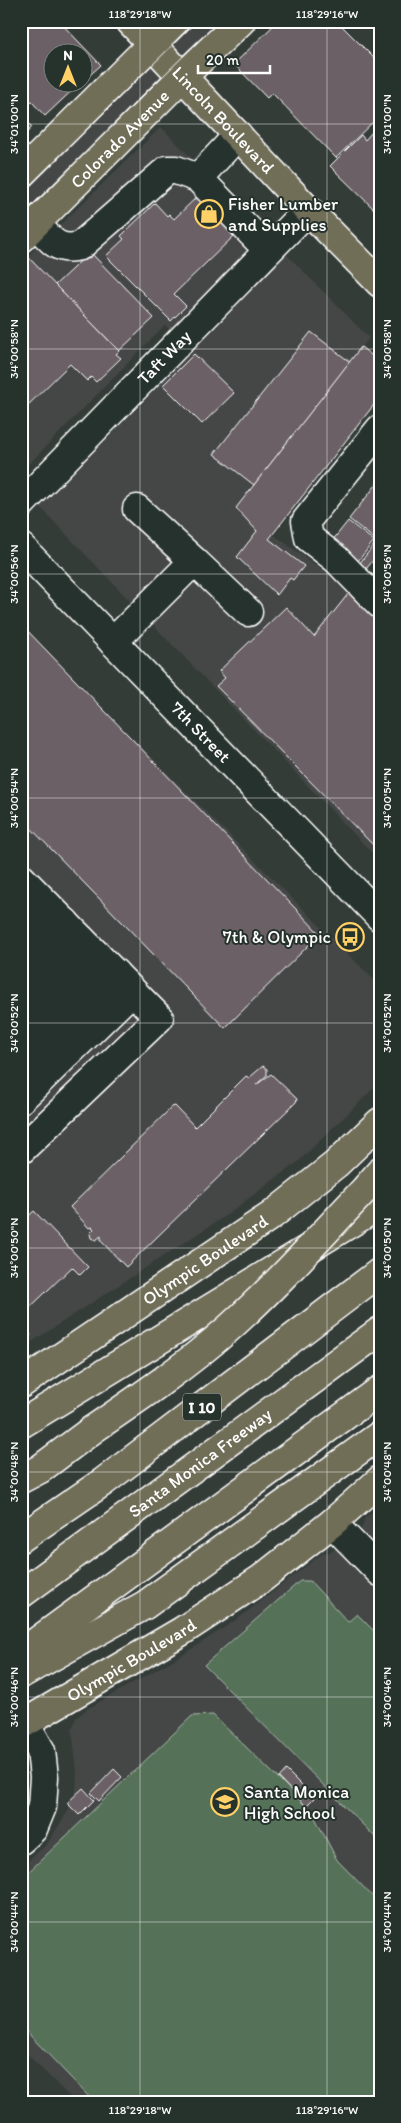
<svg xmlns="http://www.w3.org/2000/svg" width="401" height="2123" font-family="Itim,sans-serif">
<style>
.built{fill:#444746}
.green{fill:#557259;stroke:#aab8ac}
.building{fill:#6b6166;stroke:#fff}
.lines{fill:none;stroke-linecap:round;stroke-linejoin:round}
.minor-casing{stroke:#fff;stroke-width:31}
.major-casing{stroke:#fff;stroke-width:31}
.highway-casing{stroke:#fff;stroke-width:31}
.minor{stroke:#26332d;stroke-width:28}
.major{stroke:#716e59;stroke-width:28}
.highway{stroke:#716e59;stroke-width:28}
.tram{stroke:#fff;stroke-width:1}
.highway-bridge-casing{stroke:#fff;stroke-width:31;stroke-linecap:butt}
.highway-bridge{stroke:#716e59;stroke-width:28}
.ticks{fill:none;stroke:#fff;stroke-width:1;stroke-opacity:0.45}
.labels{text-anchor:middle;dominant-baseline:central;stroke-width:4;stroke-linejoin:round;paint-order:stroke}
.shield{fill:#26332d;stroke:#bec2c0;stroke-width:1}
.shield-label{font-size:16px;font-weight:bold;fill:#fff}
.street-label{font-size:18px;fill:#fff;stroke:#26332d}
.poi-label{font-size:18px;fill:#fff;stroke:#26332d;text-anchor:start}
.neatline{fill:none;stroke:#fff;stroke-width:2}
.ticks-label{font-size:12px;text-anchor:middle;fill:#fff}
</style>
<rect width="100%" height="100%" fill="#343c38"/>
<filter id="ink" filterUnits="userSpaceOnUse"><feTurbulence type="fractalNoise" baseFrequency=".02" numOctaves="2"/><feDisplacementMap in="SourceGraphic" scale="10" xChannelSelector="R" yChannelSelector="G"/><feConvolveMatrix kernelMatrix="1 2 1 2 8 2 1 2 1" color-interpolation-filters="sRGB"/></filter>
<g filter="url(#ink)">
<g class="built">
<path d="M190,21H230L21,224V185Z"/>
<path d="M161,127L369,338L237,508L321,569L336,559L380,605V861L39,506L143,403L190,349L165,325L21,472V263Z"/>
<path d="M21,627L380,986V1082L299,1161L225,1216L21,1349Z"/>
<path d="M380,1505V2102H75L21,2048V1867L47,1844L67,1813L76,1792L77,1772L72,1729L76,1718L87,1709L187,1652L239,1618L323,1553L331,1552L361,1531L365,1518Z"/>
</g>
<g class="green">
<path d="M300,1581H310L348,1622L357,1614L380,1637V1842L204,1665Z"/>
<path d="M213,1715L311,1810L337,1860L380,1904V2102H94L21,2026V1879L192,1716Z"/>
</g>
<g class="building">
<path d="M21,21H59L101,65L82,82V52H52V82H81L45,116L21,90Z"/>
<path d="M278,21H344L341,25L380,64V115L336,158L272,93L267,98L234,64Z"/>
<path d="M21,116L32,127L21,139Z"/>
<path d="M380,123V215L330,166L361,135L365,140Z"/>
<path d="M203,191L238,232L174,294L186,306L171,321L106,256L124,239L121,236L155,203L167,216L169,214L174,219Z"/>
<path d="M90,252L154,318L119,351L55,285Z"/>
<path d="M29,258L119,351L116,354L121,358L96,382L91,377L87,381L70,364L21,412V266Z"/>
<path d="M311,332L350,362L254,485L214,454Z"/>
<path d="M361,347L380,362V397L269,539L304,566L293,580L290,578L277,595L237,557L257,531L236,508Z"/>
<path d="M194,354L234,393L202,424L163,385Z"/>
<path d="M380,480V552L366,569L359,564L377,541L349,519Z"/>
<path d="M348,521L374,541L358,561L332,541Z"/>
<path d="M352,589L380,618V852L216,686L225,678L219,671L286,607L314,637Z"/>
<path d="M21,624L320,934L225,1028L21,818Z"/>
<path d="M263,1066L267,1069V1075L256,1085L271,1074L297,1099L296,1102L126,1267L101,1241V1236L96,1240L91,1238L90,1233L94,1229L92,1227L89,1228L70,1207L172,1107L175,1106L195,1127L246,1076L249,1078Z"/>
<path d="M34,1211L88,1267L80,1275L72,1267L21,1316V1223Z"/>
<path d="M21,1327L31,1335L21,1345Z"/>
<path d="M114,1769L122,1777L99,1801L91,1793Z"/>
<path d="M286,1770L314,1798L306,1806L279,1778Z"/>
<path d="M83,1788L94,1800L79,1815L67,1803Z"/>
</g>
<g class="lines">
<defs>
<g id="minor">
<path d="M198,178L238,135"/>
<path d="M36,224C51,239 56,252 80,246L167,170H176L198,178L268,250"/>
<path d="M380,429L306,521L309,538L336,559L380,604"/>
<path id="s1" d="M21,504L308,210"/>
<path d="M137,509L194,561"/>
<path id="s2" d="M21,547L380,917"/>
<path d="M113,642L194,561L248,612"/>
<path d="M21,878L159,1018L21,1150"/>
<path d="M21,930L47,905"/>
<path d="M21,965L65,922"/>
<path d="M21,997L82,940"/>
<path d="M21,1028L97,955"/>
<path d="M21,1064L115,973"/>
<path d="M21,1099L132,991"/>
<path d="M332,1523L380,1572"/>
<path d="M21,1840L33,1829L42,1807L44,1777L41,1751L25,1723"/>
</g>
<g id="major">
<path id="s3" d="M130,21L308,210L380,283"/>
<path d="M21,174L175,21"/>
<path id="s4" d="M21,238L182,77L241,21"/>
<path id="s5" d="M21,1384L272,1215L336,1164L380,1122"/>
<path id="s6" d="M21,1725L182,1631L261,1579L332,1523L380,1480"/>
</g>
<g id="highway">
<path d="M367,1187L380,1172"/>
<path d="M21,1424L380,1205"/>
<path d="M21,1479L40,1469L92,1430"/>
<path d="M21,1538L103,1482L380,1272"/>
<path id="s7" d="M21,1594L380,1331"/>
<path d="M21,1653L380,1390"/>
<path d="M21,1674L145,1605L380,1435"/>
</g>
</defs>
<use href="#minor" class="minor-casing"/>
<use href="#major" class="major-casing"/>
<use href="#highway" class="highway-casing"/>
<use href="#minor" class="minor"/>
<use href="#major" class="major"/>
<use href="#highway" class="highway"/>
<g class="tram">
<path d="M21,194L197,21"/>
<path d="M21,216L219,21"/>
</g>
<defs>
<path id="highway-bridge" d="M92,1430C139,1398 186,1366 229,1328C278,1284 322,1235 367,1187"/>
</defs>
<use href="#highway-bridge" class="highway-bridge-casing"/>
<use href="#highway-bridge" class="highway-bridge"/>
</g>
</g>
<path class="ticks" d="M140,21V2102M327,21V2102M21,124H380M21,349H380M21,574H380M21,798H380M21,1023H380M21,1248H380M21,1472H380M21,1697H380M21,1922H380"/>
<defs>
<symbol id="shop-ring" viewBox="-11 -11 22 22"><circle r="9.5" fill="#26332d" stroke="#ffd166" stroke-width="1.5"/><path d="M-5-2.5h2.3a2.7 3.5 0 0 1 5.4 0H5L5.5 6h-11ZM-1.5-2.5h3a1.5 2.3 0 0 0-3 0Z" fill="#ffd166"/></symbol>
<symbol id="bus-ring" viewBox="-11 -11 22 22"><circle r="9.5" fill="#26332d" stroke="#ffd166" stroke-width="1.5"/><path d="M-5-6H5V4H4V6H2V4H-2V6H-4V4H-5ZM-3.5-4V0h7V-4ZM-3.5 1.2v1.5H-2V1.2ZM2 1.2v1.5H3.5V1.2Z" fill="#ffd166"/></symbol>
<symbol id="school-ring" viewBox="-11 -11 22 22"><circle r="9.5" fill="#26332d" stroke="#ffd166" stroke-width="1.5"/><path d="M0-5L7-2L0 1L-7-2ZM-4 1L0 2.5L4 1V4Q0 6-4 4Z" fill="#ffd166"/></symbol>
</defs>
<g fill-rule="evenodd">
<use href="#shop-ring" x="193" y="198" width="32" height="32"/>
<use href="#bus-ring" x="334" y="921" width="32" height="32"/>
<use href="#school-ring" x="209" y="1786" width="32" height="32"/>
</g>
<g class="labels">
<rect class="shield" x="183" y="1393.5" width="38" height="27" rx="4"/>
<g class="shield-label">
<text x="202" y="1407">I 10</text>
</g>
<g class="street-label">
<text stroke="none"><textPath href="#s3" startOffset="136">Lincoln Boulevard</textPath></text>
<text stroke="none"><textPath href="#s4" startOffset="140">Colorado Avenue</textPath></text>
<text stroke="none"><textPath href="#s1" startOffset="205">Taft Way</textPath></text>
<text stroke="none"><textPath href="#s2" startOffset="258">7th Street</textPath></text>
<text stroke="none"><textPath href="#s5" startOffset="222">Olympic Boulevard</textPath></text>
<text stroke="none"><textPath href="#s7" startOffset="222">Santa Monica Freeway</textPath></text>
<text stroke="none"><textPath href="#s6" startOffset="128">Olympic Boulevard</textPath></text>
</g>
<g class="poi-label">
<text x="228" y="204">Fisher Lumber<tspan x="228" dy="21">and Supplies</tspan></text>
<text x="331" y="937" text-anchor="end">7th &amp; Olympic</text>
<text x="244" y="1792">Santa Monica<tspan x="244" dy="21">High School</tspan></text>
</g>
</g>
<rect width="401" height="2123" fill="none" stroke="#26332d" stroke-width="55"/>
<g transform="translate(68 68)"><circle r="24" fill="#26332d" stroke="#7d8581"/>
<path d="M0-4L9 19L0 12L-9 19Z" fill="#ffd166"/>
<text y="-8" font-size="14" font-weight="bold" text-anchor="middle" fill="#ffffff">N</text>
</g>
<path d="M198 65v8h72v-8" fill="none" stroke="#ffffff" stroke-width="2.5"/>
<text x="206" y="65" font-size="15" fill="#ffffff" stroke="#26332d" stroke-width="4" paint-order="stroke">20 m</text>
<rect x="28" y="28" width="346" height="2068" class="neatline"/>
<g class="ticks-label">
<text x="140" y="18">118°29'18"W</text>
<text x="327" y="18">118°29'16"W</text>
<text transform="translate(14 124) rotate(-90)" y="4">34°01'00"N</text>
<text transform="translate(387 124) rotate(-90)" y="4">34°01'00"N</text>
<text transform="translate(14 349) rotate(-90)" y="4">34°00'58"N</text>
<text transform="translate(387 349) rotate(-90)" y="4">34°00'58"N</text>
<text transform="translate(14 574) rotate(-90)" y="4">34°00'56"N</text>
<text transform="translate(387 574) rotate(-90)" y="4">34°00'56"N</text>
<text transform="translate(14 798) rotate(-90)" y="4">34°00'54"N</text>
<text transform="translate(387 798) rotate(-90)" y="4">34°00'54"N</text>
<text transform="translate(14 1023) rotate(-90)" y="4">34°00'52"N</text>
<text transform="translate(387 1023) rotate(-90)" y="4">34°00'52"N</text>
<text transform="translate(14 1248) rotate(-90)" y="4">34°00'50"N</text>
<text transform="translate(387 1248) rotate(-90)" y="4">34°00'50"N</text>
<text transform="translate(14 1472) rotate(-90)" y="4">34°00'48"N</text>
<text transform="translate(387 1472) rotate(-90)" y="4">34°00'48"N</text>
<text transform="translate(14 1697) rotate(-90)" y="4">34°00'46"N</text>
<text transform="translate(387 1697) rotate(-90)" y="4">34°00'46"N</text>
<text transform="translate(14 1922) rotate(-90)" y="4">34°00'44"N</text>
<text transform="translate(387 1922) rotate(-90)" y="4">34°00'44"N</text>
<text x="140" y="2114">118°29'18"W</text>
<text x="327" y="2114">118°29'16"W</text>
</g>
</svg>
